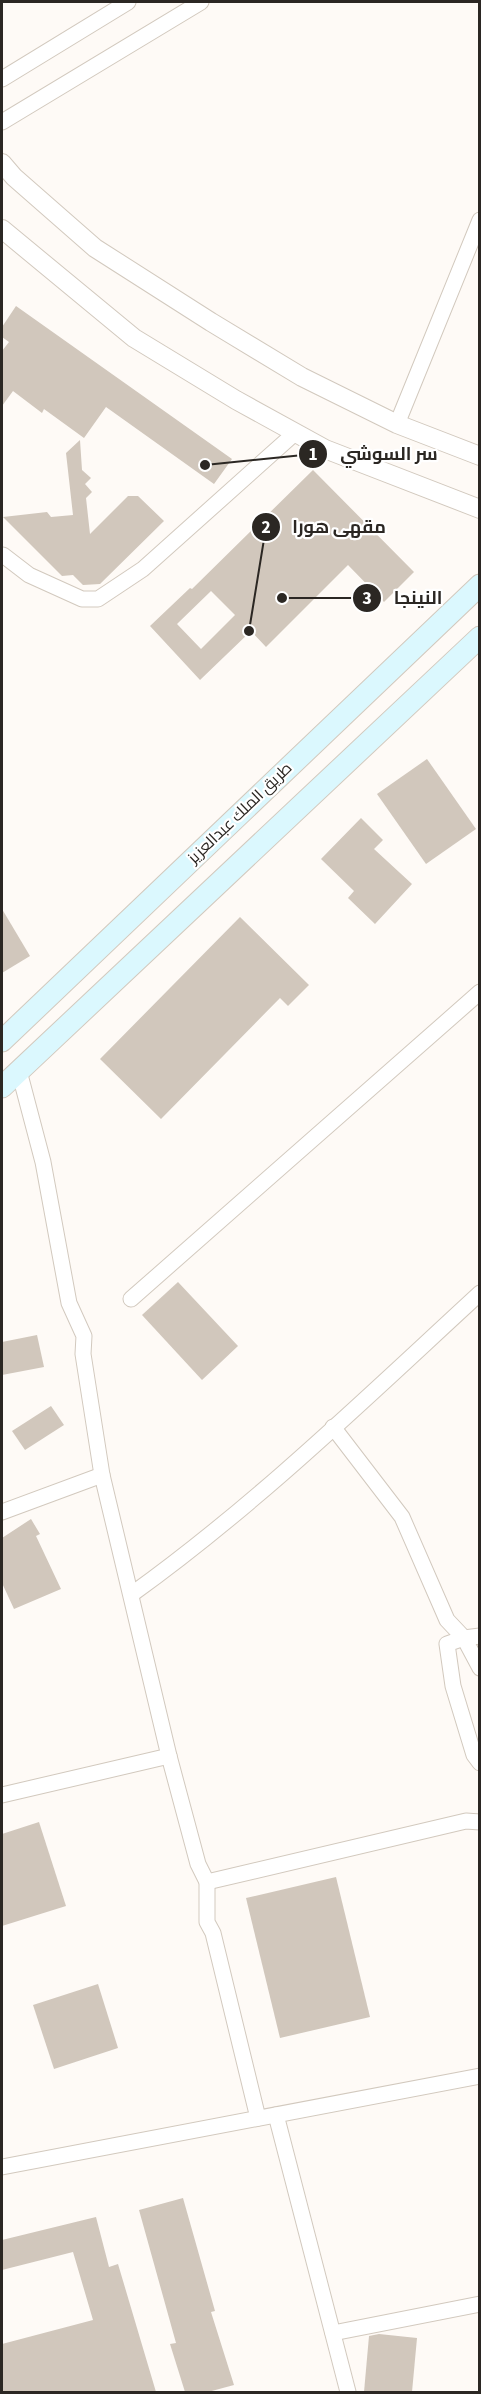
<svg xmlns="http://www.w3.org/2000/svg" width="481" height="2394" font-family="'Source Sans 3',Cairo,sans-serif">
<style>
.building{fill:#d1c7bc;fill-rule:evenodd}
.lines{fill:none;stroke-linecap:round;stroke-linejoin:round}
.minor-casing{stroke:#d2c9be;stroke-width:17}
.tertiary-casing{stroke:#d2c9be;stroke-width:20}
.secondary-casing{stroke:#d2c9be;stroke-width:23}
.minor{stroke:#fff;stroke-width:15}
.tertiary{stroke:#fff;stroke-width:18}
.secondary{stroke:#dbf8fe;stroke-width:21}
.labels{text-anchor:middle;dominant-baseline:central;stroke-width:4.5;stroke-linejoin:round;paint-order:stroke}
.street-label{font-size:16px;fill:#2b2723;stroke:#fff}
.leader{fill:none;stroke:#2b2723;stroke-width:2}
.callout-dot{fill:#2b2723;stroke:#fff;stroke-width:2}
.mark-label{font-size:18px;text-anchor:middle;font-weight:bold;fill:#fff}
.callout-label{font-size:18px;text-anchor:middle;font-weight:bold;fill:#2b2723;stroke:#fff;stroke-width:4.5;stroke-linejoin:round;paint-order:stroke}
</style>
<rect width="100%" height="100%" fill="#fefaf6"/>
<g class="building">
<path d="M16,306L232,459L214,484L106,407L84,438L44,409L42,413L13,391L2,406V351L9,342L2,337V327Z"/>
<path d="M80,440L82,470L91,478L85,484L92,492L86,498L90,534L128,496H138L164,521L100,584L83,585L73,575L62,576L3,517L47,512L51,517L73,515L66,453Z"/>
<path d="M313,470L414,572L384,602L348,565L266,647L251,631L200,680L150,626L190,588L192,589ZM211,591L235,615L201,649L177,624Z"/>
<path d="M427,759L476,829L426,864L377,794Z"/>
<path d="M361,818L383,840L374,849L412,884L375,924L348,898L354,891L321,859Z"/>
<path d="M2,909L30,956L2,973Z"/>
<path d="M240,917L309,985L288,1006L280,998L161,1119L100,1059Z"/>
<path d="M178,1282L238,1346L202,1380L142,1315Z"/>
<path d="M37,1335L44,1367L2,1375V1342Z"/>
<path d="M51,1406L64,1425L25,1450L12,1431Z"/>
<path d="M31,1519L40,1534L36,1536L61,1589L14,1609L2,1583V1538Z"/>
<path d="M39,1822L66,1906L2,1926V1834Z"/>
<path d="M336,1877L370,2017L280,2038L246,1898Z"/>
<path d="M98,1984L118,2048L54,2069L33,2005Z"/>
<path d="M183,2198L215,2311L211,2312L234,2385L208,2392H185L170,2344L176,2343L139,2210Z"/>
<path d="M96,2217L109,2267L118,2264L156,2392H2V2344L93,2320L73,2252L2,2270V2240Z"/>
<path d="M379,2334L417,2338L412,2392H364L369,2336Z"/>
</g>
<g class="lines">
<defs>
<g id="minor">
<path d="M2,79L128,2"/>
<path d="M2,122L201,2"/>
<path d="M397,424L480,220"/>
<path d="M3,555L29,575L82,599H98L143,569L295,433"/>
<path d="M19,1071L43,1162L69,1303L84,1336L83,1354L102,1475L169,1756L198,1864L207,1882V1922L213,1933L258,2118"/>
<path d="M131,1299L480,992"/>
<path d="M333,1427L402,1517L447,1620L464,1638L480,1668"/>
<path d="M2,1512L102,1475"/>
<path d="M132,1594C256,1505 367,1397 480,1293"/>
<path d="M480,1636L464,1638L447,1644L453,1686L474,1755L480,1763"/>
<path d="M2,1795L169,1756"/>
<path d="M207,1882L466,1821L480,1822"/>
<path d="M276,2115L348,2392"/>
<path d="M2,2167L480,2076"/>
<path d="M333,2333L480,2304"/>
</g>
<g id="tertiary">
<path d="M2,163L14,177L95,248L211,322L302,377L397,424L480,456"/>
<path d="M2,229L134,338L236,400L325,449L480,509"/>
</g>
<g id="secondary">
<path d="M2,1041L480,585"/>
<path d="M2,1087L480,637"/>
</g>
</defs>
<use href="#minor" class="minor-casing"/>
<use href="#tertiary" class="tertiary-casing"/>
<use href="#secondary" class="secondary-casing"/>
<use href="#minor" class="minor"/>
<use href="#tertiary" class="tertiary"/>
<use href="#secondary" class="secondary"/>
</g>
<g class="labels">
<g class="street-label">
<text transform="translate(240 813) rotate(-44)">طريق الملك عبدالعزيز</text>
</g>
</g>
<path class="leader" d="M205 465L313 454M249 631L266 527M282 598L367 598"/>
<g class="callout-dot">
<circle cx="205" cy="465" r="6"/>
<circle cx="249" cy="631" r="6"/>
<circle cx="282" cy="598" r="6"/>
<circle cx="313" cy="454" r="15"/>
<circle cx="266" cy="527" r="15"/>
<circle cx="367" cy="598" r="15"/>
</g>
<g class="mark-label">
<text x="313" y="460">1</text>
<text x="266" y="533">2</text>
<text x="367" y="604">3</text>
</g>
<g class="callout-label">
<text x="389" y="460">سر السوشي</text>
<text x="339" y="533">مقهى هورا</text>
<text x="418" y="604">النينجا</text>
</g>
<rect width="481" height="2394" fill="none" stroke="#2b2723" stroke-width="6"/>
</svg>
